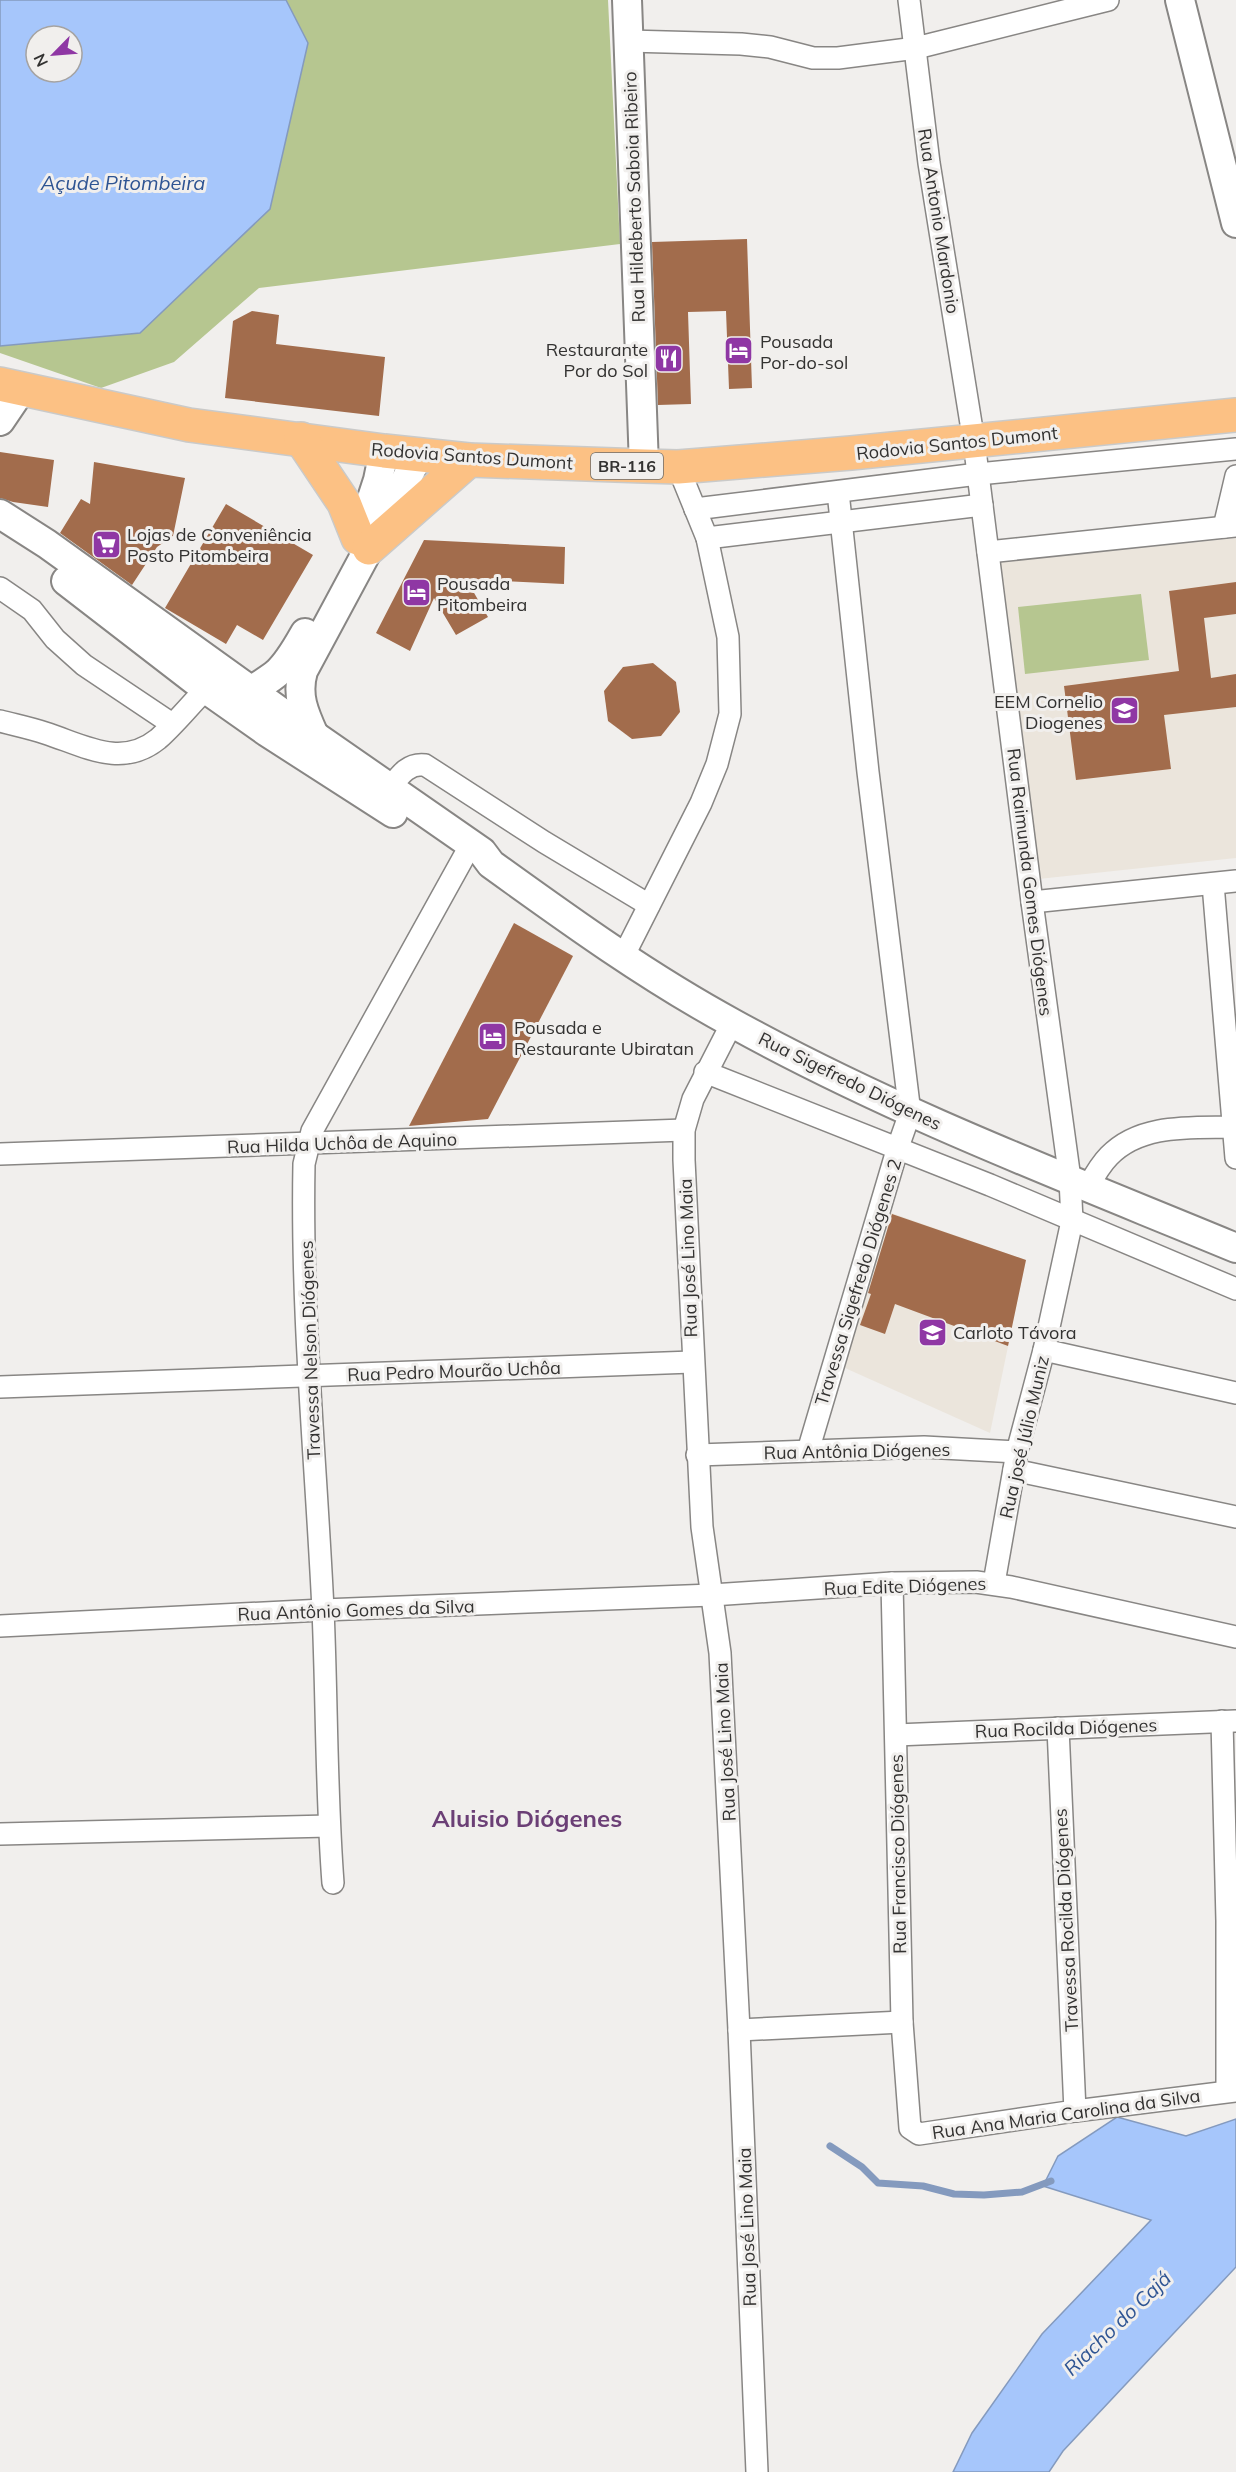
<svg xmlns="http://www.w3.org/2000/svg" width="1236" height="2472" font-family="Mulish,sans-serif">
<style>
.built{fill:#ebe5dc}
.green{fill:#b6c690}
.water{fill:#a6c6fb;stroke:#849abe;stroke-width:1.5;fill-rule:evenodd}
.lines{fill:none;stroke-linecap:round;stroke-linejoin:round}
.stream{stroke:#849abe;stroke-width:7}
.building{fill:#a26c4c}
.street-casing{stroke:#888684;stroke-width:24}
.secondary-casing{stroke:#888684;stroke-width:32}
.highway-casing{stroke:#cacac9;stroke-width:36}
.street{stroke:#fff;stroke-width:21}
.secondary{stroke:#fff;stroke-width:28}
.highway{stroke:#fcc184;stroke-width:33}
.labels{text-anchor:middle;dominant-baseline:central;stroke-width:6;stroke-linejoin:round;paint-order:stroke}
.shield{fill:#f1efed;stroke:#6c6b69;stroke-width:1.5}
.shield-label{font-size:16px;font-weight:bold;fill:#333231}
.street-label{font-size:18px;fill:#333231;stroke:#f1efed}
.poi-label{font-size:18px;fill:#333231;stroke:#f1efed;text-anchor:start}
.water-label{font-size:20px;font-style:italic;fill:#2e5493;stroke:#f1efed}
.district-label{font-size:24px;font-weight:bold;fill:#6b3f76;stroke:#f1efed}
</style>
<rect width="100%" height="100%" fill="#f1efed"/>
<g class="built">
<path d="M1236,538V858L1029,880L995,563Z"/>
<path d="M883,1210L1026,1260L990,1433L845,1368Z"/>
</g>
<g class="green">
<path d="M286,0H608L620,244L259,288L174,362L101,388L0,353V346L140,333L307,43Z"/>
<path d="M1141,594L1149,660L1025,674L1018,607Z"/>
</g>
<g class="water">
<path d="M0,0H286L308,43L270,209L140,333L0,346ZM36,36H72V72H36Z"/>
<path d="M1117,2117L1186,2136L1236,2119V2267L1063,2451L1049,2472H953L972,2433L1042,2334L1151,2220L1043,2186L1058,2156Z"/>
</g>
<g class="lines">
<path class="stream" d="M830,2146L862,2167L878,2183L923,2186L954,2194L984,2195L1022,2192L1051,2181"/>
</g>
<g class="building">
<path d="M747,239L752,388L729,389L726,311L688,312L691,404L658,405L652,242Z"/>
<path d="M252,311L279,315L276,344L385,357L379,416L225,398L233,321Z"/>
<path d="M0,452L54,460L48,507L13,502L0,498Z"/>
<path d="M94,462L185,478L173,536L157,547L132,585L60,533L81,499L90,504Z"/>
<path d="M226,504L313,555L263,640L237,625L226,644L165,608Z"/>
<path d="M424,540L565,547L564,584L466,579L488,617L456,635L434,598L410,651L376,633Z"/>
<path d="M1236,582V614L1204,618L1211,678L1236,674V707L1164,715L1171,769L1076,780L1064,686L1179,671L1169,591Z"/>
<path d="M653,663L676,682L680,712L661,736L632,739L608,721L604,691L623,667Z"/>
<path d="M514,923L573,956L488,1119L409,1126Z"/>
<path d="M892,1214L1026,1260L1008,1346L895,1304L885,1334L860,1325L871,1294L868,1293Z"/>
</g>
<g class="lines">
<defs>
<g id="street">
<path d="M909,0L929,163L974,442L1032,902L1070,1179L1072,1221L1044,1350L1017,1452L994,1583"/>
<path d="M628,41L741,44L770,47L813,58H838L916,48L1108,0"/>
<path d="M695,509L978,474L1236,449"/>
<path d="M1224,527L1236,476"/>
<path d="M707,538L982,505"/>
<path d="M988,552L1236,526"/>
<path d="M0,588L32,610L55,639L84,665L172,724"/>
<path d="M0,721C15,725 30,728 45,733C83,745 121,769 158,739C175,724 190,705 206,689"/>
<path d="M390,788C400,775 408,763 425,765L544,842L649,905"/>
<path d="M1213,884L1236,1158"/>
<path d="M1032,902L1236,881"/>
<path d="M623,957L701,803L717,764L730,714L728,637L707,538L678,467"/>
<path d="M732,1023L693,1099L684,1130V1160L702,1527L720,1653L739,2030L757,2472"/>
<path d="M705,1072L990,1185L1236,1289"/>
<path d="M0,1154L684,1130"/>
<path d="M1088,1187C1094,1176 1100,1165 1109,1156C1141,1123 1192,1128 1233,1127"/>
<path d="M1044,1350L1236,1393"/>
<path d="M0,1387L692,1362"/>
<path d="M808,1451L898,1147L910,1113L868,772L838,492"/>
<path d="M697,1455L924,1447L1017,1452"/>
<path d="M1014,1470L1236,1517"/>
<path d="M892,1583L902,2022L910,2128L919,2134L1075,2111L1236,2091"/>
<path d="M0,1626L323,1610L712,1595L892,1583L976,1582L1011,1587L1236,1637"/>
<path d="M1222,1721L1227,1921V2091"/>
<path d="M1058,1728L1075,2111"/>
<path d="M896,1735L1235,1721"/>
<path d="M0,1834L329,1826"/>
<path d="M333,1883C326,1792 327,1701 323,1610C316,1462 301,1313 304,1164L312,1131L471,844"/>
<path d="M739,2030L902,2022"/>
</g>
<g id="secondary">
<path d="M627,0L644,466"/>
<path d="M1180,0L1236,223"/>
<path d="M0,421L21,390"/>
<path d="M0,514L47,544L292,720L482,852L491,864C570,921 649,978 734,1024C895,1113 1067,1178 1236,1248"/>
<path d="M360,535L378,480L384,451"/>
<path d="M66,581L206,689L267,732L393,813"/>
<path d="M240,703C251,687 263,685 277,673C289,662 297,647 305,633"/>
<path d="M314,735C304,713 296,695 303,671L419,455"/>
</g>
<g id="highway">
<path d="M0,384L189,425L384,451L469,460L644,466L678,467L851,453L1236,415"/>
<path d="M301,439L344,503L358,538"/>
<path d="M369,548L469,460"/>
</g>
</defs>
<use href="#street" class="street-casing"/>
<use href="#secondary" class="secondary-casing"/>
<use href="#highway" class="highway-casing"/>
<use href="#street" class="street"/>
<use href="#secondary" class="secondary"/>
<use href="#highway" class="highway"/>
</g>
<defs>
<symbol id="hotel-square" viewBox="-11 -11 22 22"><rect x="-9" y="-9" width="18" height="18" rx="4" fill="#8f37a4" stroke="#f1efed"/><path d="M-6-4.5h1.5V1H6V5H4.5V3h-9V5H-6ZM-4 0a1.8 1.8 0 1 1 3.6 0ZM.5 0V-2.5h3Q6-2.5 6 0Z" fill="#fff"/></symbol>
<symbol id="restaurant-square" viewBox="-11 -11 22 22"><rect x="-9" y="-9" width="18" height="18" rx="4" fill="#8f37a4" stroke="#f1efed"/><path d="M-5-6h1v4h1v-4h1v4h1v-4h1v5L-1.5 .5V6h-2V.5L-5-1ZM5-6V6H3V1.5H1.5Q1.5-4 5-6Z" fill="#fff"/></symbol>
<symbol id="supermarket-square" viewBox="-11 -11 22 22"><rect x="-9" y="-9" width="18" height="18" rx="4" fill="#8f37a4" stroke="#f1efed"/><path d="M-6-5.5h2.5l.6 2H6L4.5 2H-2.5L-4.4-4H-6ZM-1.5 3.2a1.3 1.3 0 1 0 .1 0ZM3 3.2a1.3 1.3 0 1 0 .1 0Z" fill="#fff"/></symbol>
<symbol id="school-square" viewBox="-11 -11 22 22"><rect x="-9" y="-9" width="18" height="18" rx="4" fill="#8f37a4" stroke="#f1efed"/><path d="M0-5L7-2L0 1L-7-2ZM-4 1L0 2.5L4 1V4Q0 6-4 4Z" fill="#fff"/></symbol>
</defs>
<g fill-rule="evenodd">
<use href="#hotel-square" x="722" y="334" width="33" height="33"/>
<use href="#restaurant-square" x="652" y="342" width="33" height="33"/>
<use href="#supermarket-square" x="90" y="528" width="33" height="33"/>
<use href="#hotel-square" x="400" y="576" width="33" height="33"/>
<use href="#school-square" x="1108" y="694" width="33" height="33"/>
<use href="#hotel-square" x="476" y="1020" width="33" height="33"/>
<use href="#school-square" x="916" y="1316" width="33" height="33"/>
</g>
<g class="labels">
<rect class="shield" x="591" y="453" width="72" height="26" rx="4.5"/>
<g class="shield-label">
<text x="627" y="466">BR-116</text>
</g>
<g class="street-label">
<text transform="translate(634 197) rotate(-92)">Rua Hildeberto Saboia Ribeiro</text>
<text transform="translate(939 221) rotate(81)">Rua Antonio Mardonio</text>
<text transform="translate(957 443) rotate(-6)">Rodovia Santos Dumont</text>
<text transform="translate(472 456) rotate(4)">Rodovia Santos Dumont</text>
<text transform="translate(1030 882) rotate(83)">Rua Raimunda Gomes Diógenes</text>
<text transform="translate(850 1081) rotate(26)">Rua Sigefredo Diógenes</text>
<text transform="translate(342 1143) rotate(-2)">Rua Hilda Uchôa de Aquino</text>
<text transform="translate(688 1258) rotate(-92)">Rua José Lino Maia</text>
<text transform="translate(858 1282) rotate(-73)">Travessa Sigefredo Diógenes 2</text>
<text transform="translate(310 1350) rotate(-92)">Travessa Nelson Diógenes</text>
<text transform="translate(454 1371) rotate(-2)">Rua Pedro Mourão Uchôa</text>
<text transform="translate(1024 1437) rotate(-77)">Rua josé Júlio Muniz</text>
<text transform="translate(857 1451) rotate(-1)">Rua Antônia Diógenes</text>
<text transform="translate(905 1586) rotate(-2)">Rua Edite Diógenes</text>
<text transform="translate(356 1610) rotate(-2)">Rua Antônio Gomes da Silva</text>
<text transform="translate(1066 1728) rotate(-2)">Rua Rocilda Diógenes</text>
<text transform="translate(725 1742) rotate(-93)">Rua José Lino Maia</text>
<text transform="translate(898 1854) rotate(-91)">Rua Francisco Diógenes</text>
<text transform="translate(1066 1920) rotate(-93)">Travessa Rocilda Diógenes</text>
<text transform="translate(1066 2114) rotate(-8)">Rua Ana Maria Carolina da Silva</text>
<text transform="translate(747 2227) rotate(-92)">Rua José Lino Maia</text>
</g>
<g class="poi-label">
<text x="760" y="341">Pousada<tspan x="760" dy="21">Por-do-sol</tspan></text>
<text x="648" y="349" text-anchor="end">Restaurante<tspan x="648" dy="21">Por do Sol</tspan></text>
<text x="127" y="534">Lojas de Conveniência<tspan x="127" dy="21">Posto Pitombeira</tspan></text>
<text x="437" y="583">Pousada<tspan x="437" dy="21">Pitombeira</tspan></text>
<text x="1103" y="701" text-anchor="end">EEM Cornelio<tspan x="1103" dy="21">Diogenes</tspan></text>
<text x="514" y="1027">Pousada e<tspan x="514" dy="21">Restaurante Ubiratan</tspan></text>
<text x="953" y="1332">Carloto Távora</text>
</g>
<g class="water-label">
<text x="123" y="182">Açude Pitombeira</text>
<text transform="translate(1117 2323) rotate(-44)">Riacho do Cajá</text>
</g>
<g class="district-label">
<text x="527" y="1818">Aluisio Diógenes</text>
</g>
</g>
<g transform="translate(54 54) rotate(245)"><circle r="28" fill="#f1efed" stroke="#a5a3a2" stroke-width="1.5"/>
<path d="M0-4.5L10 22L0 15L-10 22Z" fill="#8f37a4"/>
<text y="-9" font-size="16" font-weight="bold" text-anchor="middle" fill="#333231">N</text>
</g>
</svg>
